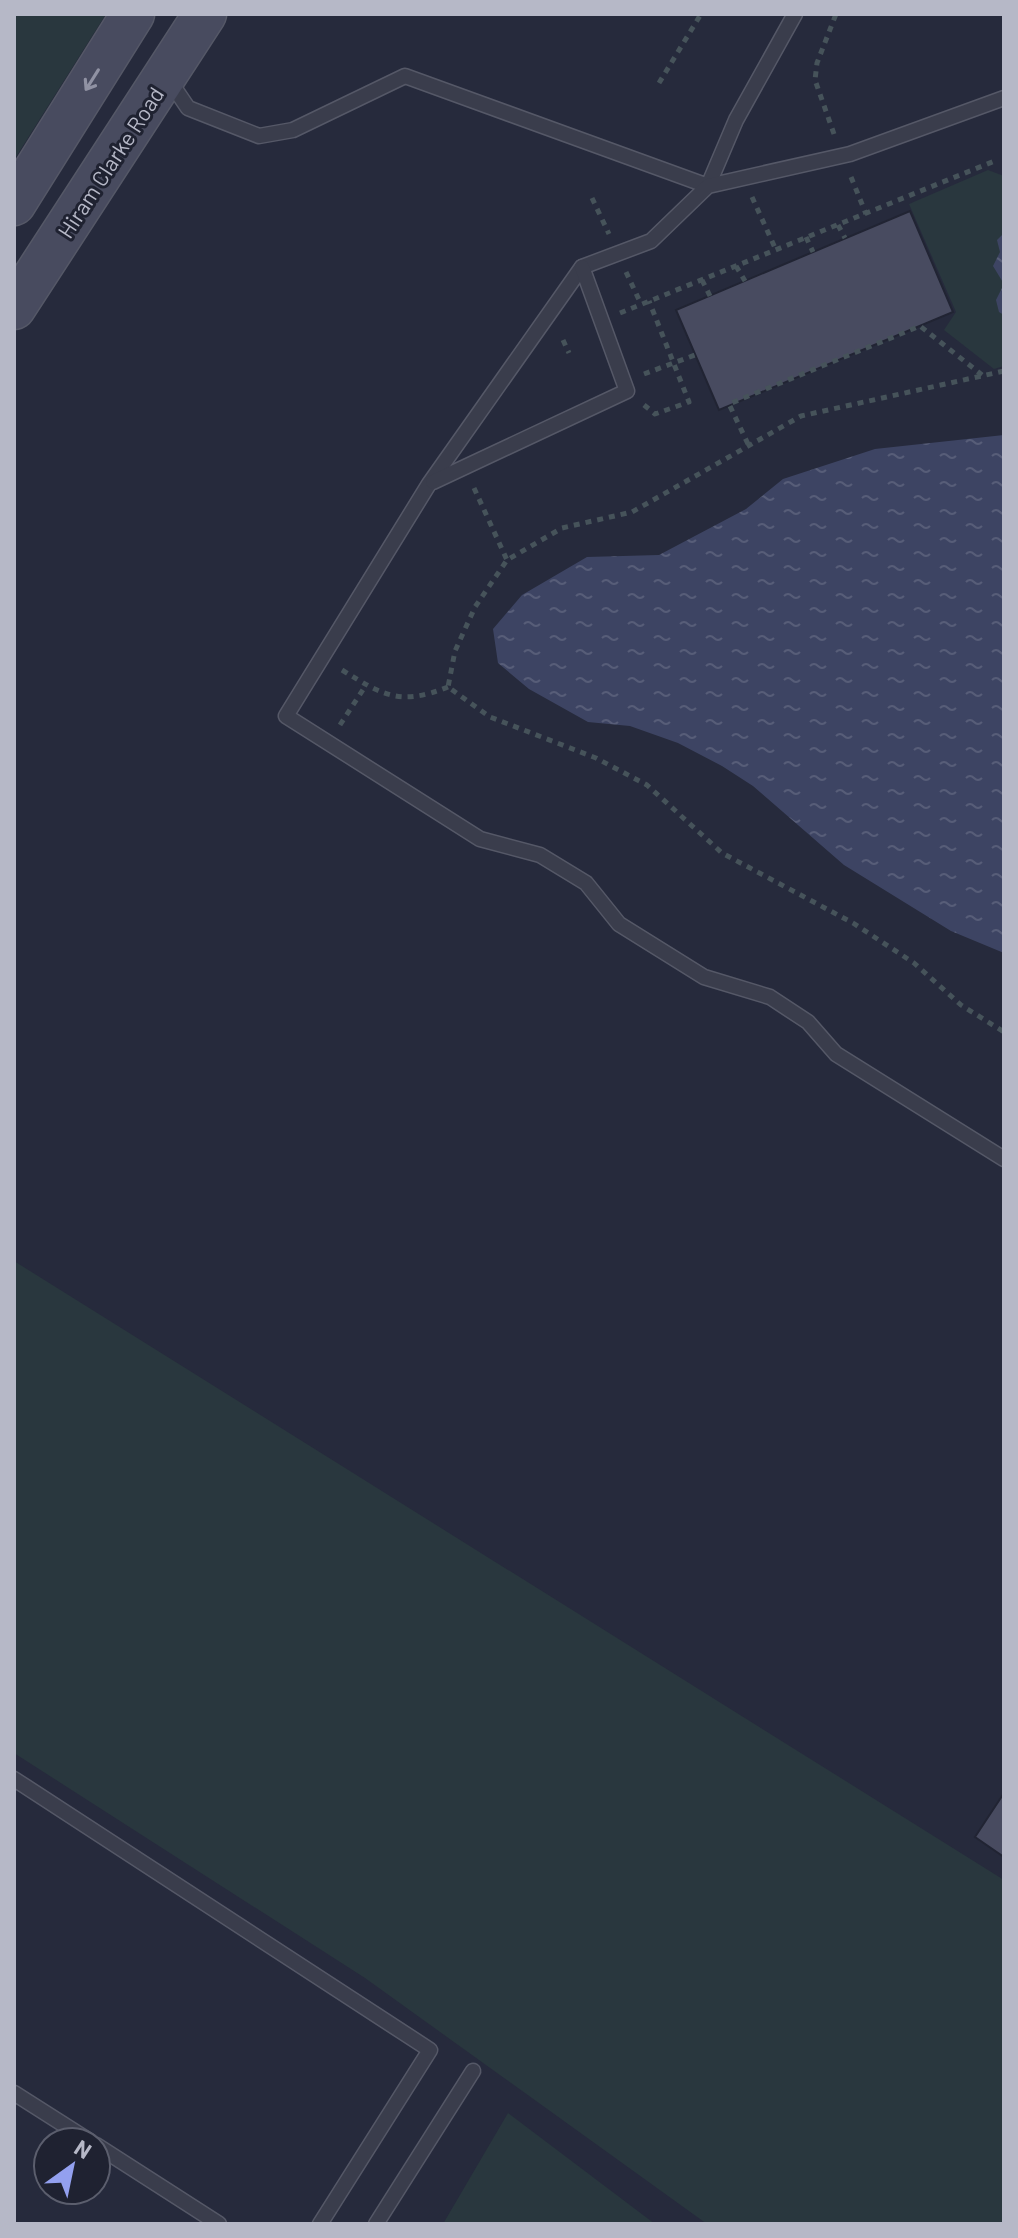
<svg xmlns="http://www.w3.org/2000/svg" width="1018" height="2238" font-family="Barlow,sans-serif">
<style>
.green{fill:#29373e}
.water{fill:url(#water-ripples)}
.building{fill:#484b60;stroke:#212433;stroke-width:2}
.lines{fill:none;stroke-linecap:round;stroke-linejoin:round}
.service-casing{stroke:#555867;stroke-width:17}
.secondary-casing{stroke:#555867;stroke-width:45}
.path{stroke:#46535a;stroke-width:5;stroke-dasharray:6 6;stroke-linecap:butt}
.service{stroke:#3a3d4c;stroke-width:14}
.secondary{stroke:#484b5f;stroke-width:42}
.oneway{stroke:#9092a3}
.labels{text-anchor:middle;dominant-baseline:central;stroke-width:6;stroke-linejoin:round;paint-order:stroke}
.street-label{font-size:22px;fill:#b6b8c7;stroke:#1f2231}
</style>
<defs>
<pattern id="water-ripples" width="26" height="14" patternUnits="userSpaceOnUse" patternTransform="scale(2)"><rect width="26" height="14" fill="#3d4463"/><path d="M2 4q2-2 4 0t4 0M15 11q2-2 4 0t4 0" fill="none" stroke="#575d78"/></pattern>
</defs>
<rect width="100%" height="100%" fill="#262a3c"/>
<g class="green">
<path d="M14,14H106L14,160Z"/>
<path d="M988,170L1004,176V366L994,369L944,330L956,312L909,204Z"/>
<path d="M14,1261L1004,1880V2224H707L365,1978L14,1753Z"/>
<path d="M508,2113L655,2224H443Z"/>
</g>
<g class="water">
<path d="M1004,233V315L999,312L996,300L1004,284L993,266L1000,252L997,240Z"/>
<path d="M1004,435V953L951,931L844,865L753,786L722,766L678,743L630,726L588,722L529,689L498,663L493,629L522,595L587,557L659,555L746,509L783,479L875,449Z"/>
</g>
<g class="building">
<path d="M910,211L953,312L719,410L676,310Z"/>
<path d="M1004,1793V1857L975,1837Z"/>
</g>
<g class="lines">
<defs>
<g id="service">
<path d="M169,80L188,108L259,136L293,130L405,76L708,186L736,120L795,14"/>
<path d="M1004,98L850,154L708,186L651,241L582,267L429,484L286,716L480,839L540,855L586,883L619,924L704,977L770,997L808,1022L836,1054L1004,1159"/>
<path d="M433,482L627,391L582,267"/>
<path d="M14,1779L430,2050L320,2224"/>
<path d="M14,2093L91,2142"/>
<path d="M96,2145L219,2224"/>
<path d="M376,2224L473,2071"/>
</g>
<g id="secondary">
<path d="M14,204L133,14"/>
<path d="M14,308L205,14"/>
</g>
</defs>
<use href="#service" class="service-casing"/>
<use href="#secondary" class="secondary-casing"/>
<g class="path">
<path d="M659,83L701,14"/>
<path d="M834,134L815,80L817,63L836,14"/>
<path d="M851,177L866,214"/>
<path d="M752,197L776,250"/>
<path d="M592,198L609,234"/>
<path d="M838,225L845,238"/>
<path d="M806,237L813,252"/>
<path d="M736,266L745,281"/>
<path d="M626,272L641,304"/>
<path d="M702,280L710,296"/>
<path d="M620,313L997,160"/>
<path d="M563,340L569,353"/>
<path d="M1004,371L801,416L632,512L562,528L507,560L475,607L455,651L448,687L490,717L596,758L647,785L722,853L853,923L914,963L961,1005L1004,1032"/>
<path d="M644,374L695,355"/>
<path d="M644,405L655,414L689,402L649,301"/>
<path d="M748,444L729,404L920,326L982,375"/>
<path d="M474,488L507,560"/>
<path d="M342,670C384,696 400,706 448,687"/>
<path d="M340,725L366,685"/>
</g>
<use href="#service" class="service"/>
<use href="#secondary" class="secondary"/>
</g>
<defs><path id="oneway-shaft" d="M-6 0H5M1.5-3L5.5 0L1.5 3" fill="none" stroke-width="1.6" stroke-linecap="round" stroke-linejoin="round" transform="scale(2)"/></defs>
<use class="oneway" href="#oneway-shaft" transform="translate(92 80) rotate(122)"/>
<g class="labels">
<g class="street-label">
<text transform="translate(110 162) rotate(-57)">Hiram Clarke Road</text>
</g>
</g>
<rect width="1018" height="2238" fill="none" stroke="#b6b8c7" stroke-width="32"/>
<g transform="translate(72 2166) rotate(33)"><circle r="38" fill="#1f2231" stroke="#5b5e6d" stroke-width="2"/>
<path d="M0-6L14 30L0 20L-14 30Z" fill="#93a0ef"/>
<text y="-12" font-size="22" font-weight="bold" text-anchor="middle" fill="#b6b8c7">N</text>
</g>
</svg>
